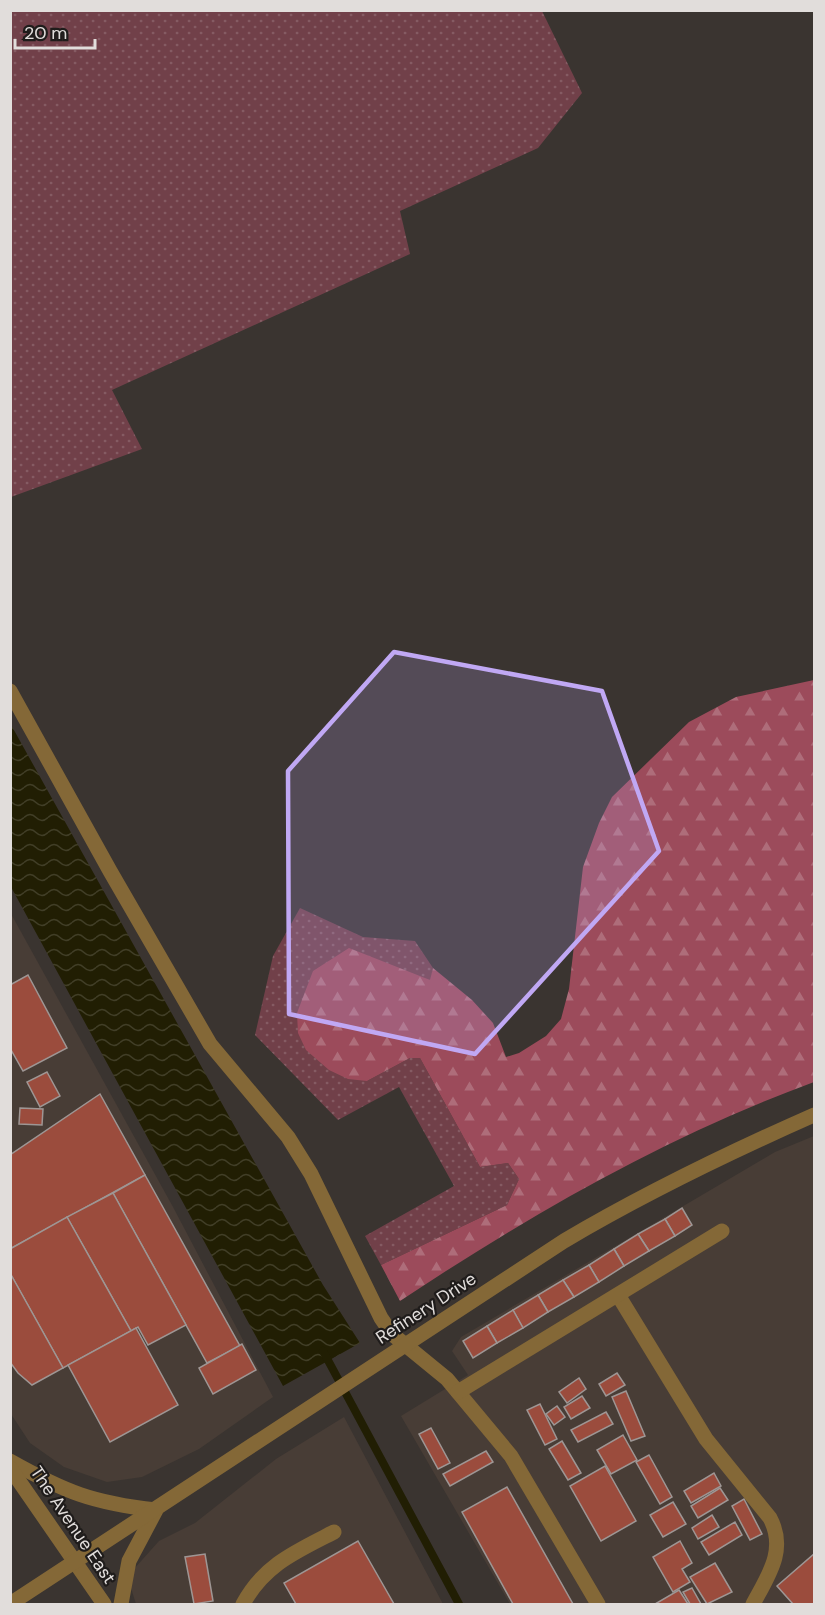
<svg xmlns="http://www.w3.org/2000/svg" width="825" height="1615" font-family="'DM Sans',sans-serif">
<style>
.built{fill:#483d36}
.grass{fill:url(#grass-dots)}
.forest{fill:url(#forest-firs)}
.water{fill:url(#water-waves)}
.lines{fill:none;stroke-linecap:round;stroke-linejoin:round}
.stream{stroke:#211e03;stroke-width:8}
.building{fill:#9b4c3d;stroke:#9e9694;stroke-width:1.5}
.minor{stroke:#846837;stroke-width:15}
.marked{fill:#c0a8f4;fill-opacity:0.2;stroke:#c0a8f4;stroke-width:4.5;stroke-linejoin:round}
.labels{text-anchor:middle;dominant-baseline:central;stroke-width:4.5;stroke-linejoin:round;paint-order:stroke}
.street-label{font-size:18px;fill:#e1dddb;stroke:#1f1c1b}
</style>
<defs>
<pattern id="grass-dots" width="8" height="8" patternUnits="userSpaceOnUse" patternTransform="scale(1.5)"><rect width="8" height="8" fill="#714049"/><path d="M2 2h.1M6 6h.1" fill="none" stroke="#855b63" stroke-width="1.8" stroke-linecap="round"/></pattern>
<pattern id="forest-firs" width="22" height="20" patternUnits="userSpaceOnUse" patternTransform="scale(1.5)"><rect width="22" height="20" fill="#9c4b5b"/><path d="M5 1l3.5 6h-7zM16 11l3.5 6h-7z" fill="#ae6d7a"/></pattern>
<pattern id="water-waves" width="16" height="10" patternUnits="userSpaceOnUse" patternTransform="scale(1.5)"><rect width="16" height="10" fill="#211e03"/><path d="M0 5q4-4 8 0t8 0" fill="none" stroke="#413e27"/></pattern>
</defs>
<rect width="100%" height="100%" fill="#3a3430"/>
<g class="built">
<path d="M10,912L173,1207L273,1397L199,1449L142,1477L107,1482L64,1467L30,1443L11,1414Z"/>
<path d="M814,1136V1604H510L401,1416L468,1375L452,1351L461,1337L775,1152Z"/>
<path d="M344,1417L443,1604H136L131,1588L134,1569L159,1541L195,1523L276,1459Z"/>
</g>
<g class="grass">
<path d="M11,10L542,11L582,93L538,148L400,211L410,254L112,390L142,449L11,497Z"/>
<path d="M300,908L363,937L415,941L433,968L431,980L367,1081L410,1058H420L480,1167L508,1163L519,1179L507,1205L381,1265L365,1236L454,1186L399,1087L338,1120L255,1035L273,956Z"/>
</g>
<path class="forest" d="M814,680V1082C667,1136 531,1214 400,1301L381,1265L507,1205L519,1179L508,1163L480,1167L420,1058H410L367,1081L348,1079L329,1070L306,1050L298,1033L297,1013L313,971L349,948L430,980L433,968L472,1000L493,1023L506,1057L519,1053L546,1036L561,1019L569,989L583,867L599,823L612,797L689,722L736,697Z"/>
<path class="water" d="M10,723L323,1285L360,1343L283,1386L11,887Z"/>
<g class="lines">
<path class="stream" d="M323,1351L459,1604"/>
</g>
<g class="building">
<path d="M28,975L67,1048L23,1071L10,1048V985Z"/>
<path d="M47,1072L60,1096L40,1107L27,1082Z"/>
<path d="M100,1094L145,1175L10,1249V1155Z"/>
<path d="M20,1108L43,1109L42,1125L19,1124Z"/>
<path d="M145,1175L240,1346L207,1363L113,1193Z"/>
<path d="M113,1193L186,1325L148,1345L138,1327L131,1331L67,1217Z"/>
<path d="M682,1208L692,1225L675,1236L665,1219Z"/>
<path d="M67,1217L131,1331L63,1368L10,1273V1249Z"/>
<path d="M665,1219L675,1236L649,1251L638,1234Z"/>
<path d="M638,1234L649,1251L624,1266L614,1249Z"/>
<path d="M614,1249L624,1266L599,1282L589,1265Z"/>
<path d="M589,1265L599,1282L574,1297L563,1280Z"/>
<path d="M10,1273L63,1368L32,1385L18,1373L10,1362Z"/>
<path d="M563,1280L574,1297L548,1312L538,1295Z"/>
<path d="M538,1295L548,1312L523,1328L513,1310Z"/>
<path d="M513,1310L523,1328L497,1343L487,1326Z"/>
<path d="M487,1326L497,1343L473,1358L463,1341Z"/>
<path d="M136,1328L178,1405L110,1442L68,1365Z"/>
<path d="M242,1344L256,1370L213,1394L199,1368Z"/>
<path d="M617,1373L625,1385L606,1396L599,1384Z"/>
<path d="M579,1378L586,1389L567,1403L559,1392Z"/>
<path d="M626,1391L645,1436L631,1441L612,1397Z"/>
<path d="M582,1396L590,1408L571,1419L564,1407Z"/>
<path d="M540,1404L557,1439L545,1445L527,1410Z"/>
<path d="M557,1406L565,1417L554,1425L546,1414Z"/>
<path d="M606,1412L613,1424L578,1442L571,1430Z"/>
<path d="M431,1428L450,1463L438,1469L419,1434Z"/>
<path d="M623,1435L637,1460L611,1474L597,1450Z"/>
<path d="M562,1441L581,1473L568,1480L549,1449Z"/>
<path d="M486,1451L493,1462L450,1486L443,1474Z"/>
<path d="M649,1455L672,1497L660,1504L636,1462Z"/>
<path d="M605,1466L636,1521L601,1541L570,1486Z"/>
<path d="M714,1473L721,1486L691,1503L684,1491Z"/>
<path d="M507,1487L573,1604H513L462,1512Z"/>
<path d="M720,1488L728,1500L698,1518L691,1506Z"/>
<path d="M744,1499L762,1534L750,1540L732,1506Z"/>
<path d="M673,1502L686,1524L663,1537L650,1515Z"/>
<path d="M712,1515L719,1527L698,1539L692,1528Z"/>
<path d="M735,1522L742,1535L709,1555L701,1542Z"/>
<path d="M358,1541L394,1604H296L284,1583Z"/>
<path d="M680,1541L692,1563L682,1569L690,1582L673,1592L653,1557Z"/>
<path d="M205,1554L213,1601L194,1604L185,1557Z"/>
<path d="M814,1554V1604H793L777,1586Z"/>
<path d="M715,1563L732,1592L707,1604L690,1577Z"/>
<path d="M692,1588L701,1604H690L683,1592Z"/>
<path d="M679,1590L688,1604H655Z"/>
</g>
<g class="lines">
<g class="minor">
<path d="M10,691L110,871L210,1044L288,1137L311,1174L381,1318L392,1334L447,1379L511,1456L598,1604"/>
<path d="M618,1295L706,1439L770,1518C787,1550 768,1576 753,1604"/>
<path d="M458,1392L722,1231"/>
<path d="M10,1461C65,1492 93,1503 156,1510L129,1561L121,1604"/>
<path d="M10,1468L104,1604"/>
<path d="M10,1604L564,1241C645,1193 728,1153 814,1115"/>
<path d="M243,1604C264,1565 295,1552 334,1532"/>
</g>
</g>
<path class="marked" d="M394,652L602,691L659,851L475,1054L289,1014L288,771Z"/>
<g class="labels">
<g class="street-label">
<text transform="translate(426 1308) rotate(-33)">Refinery Drive</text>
<text transform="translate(73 1525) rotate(56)">The Avenue East</text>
</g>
</g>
<rect width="825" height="1615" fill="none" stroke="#e1dddb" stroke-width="24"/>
<path d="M15 39v9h80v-9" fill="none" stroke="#e1dddb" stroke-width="3"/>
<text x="24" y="39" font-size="18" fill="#e1dddb" stroke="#1f1c1b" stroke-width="4.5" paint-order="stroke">20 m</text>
</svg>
